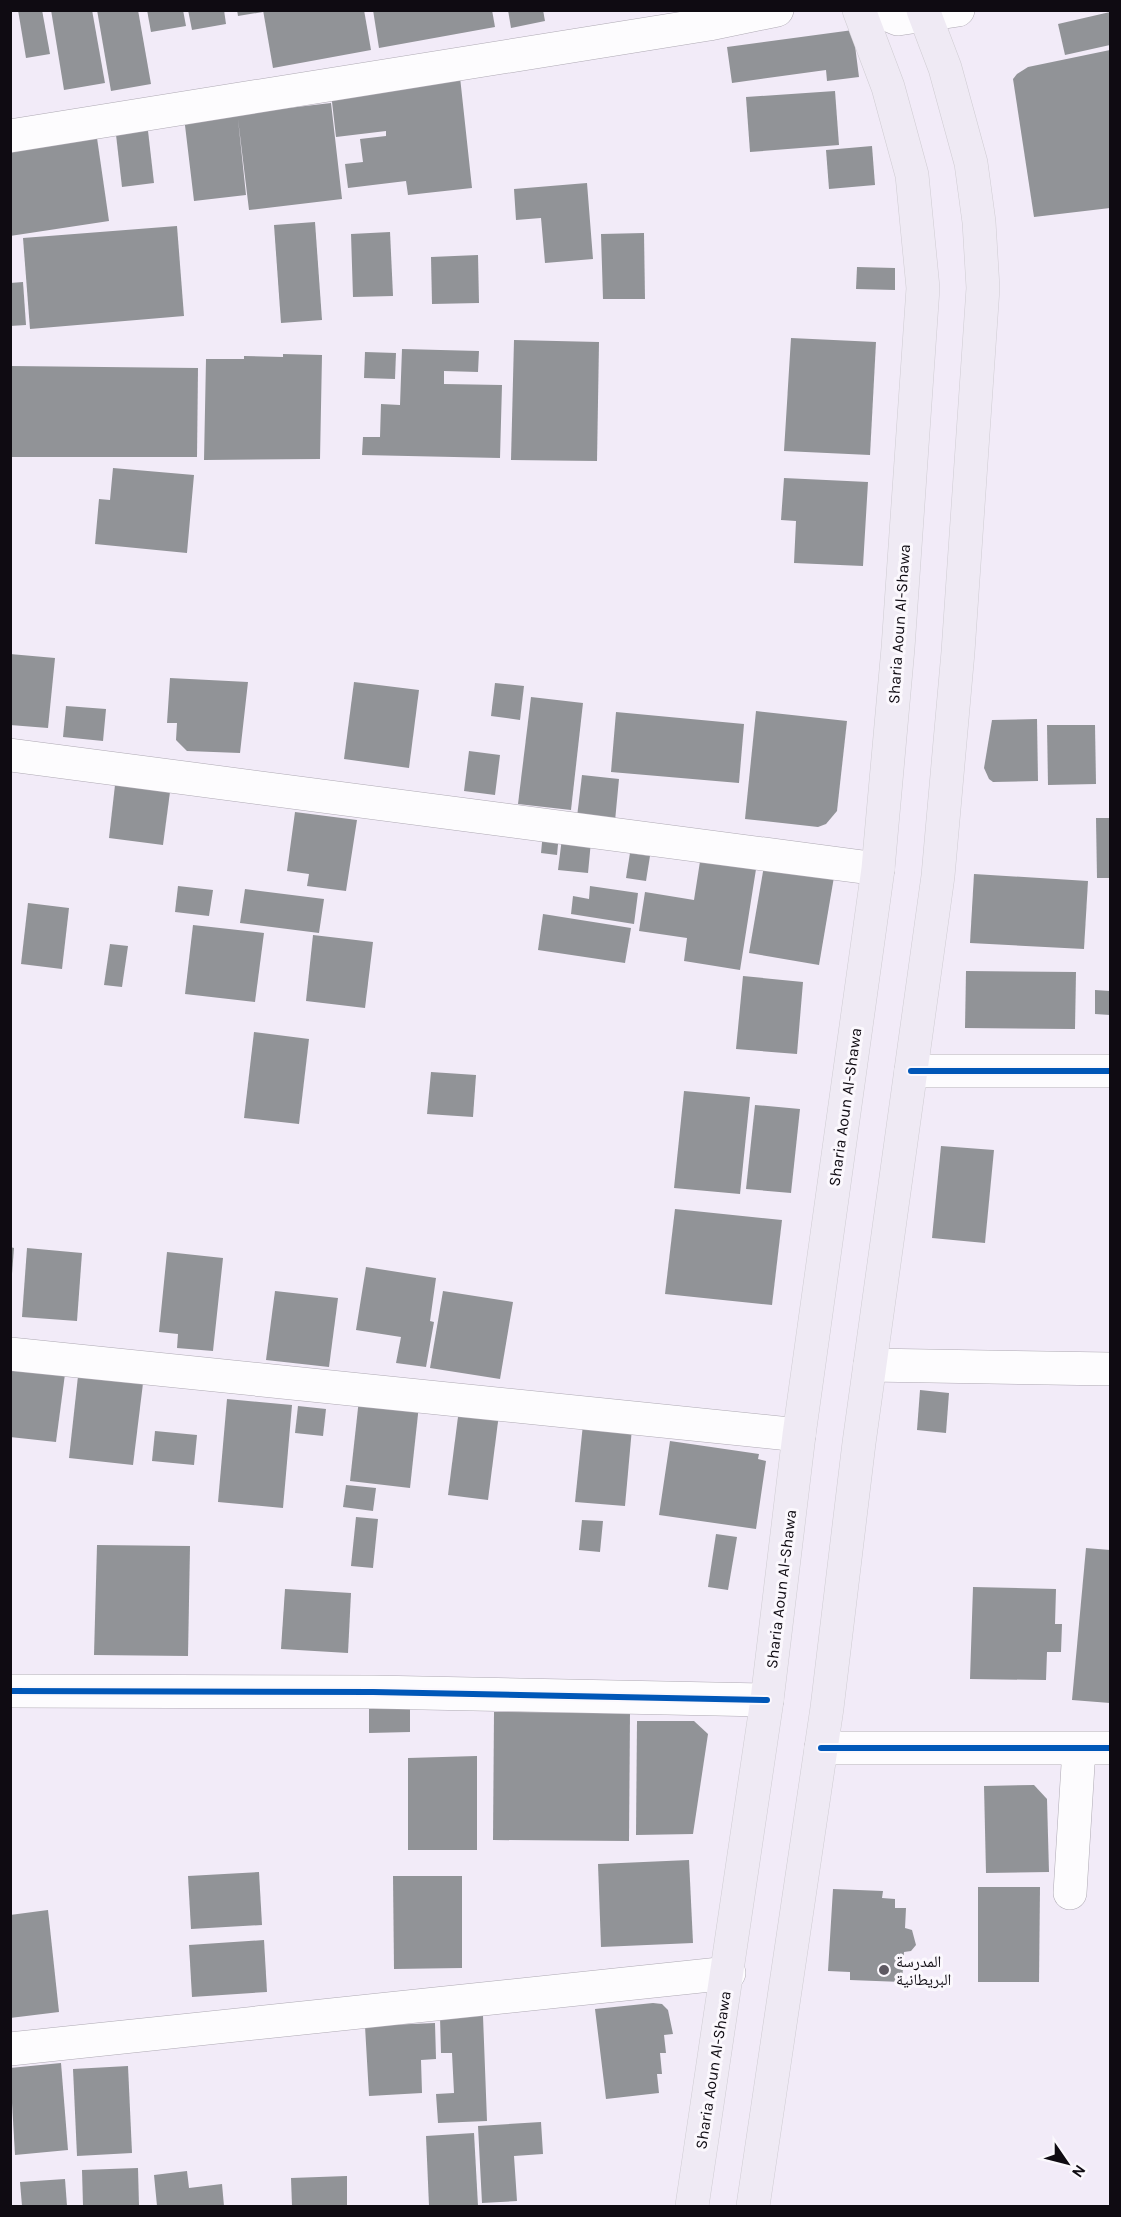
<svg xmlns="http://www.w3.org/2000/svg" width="1121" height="2217" font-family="Karla,'Noto Naskh Arabic',sans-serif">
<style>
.building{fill:#919397}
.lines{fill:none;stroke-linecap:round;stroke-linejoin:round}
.minor-casing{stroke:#aea9b3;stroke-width:34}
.major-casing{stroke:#cfccd2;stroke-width:34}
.minor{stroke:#fdfcfe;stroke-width:33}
.major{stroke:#efeaf4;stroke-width:33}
.cycleway-casing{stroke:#fbf8fd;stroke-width:10}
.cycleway{stroke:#0057b8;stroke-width:6}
.poi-dot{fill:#5e5962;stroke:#fbf8fd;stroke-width:2}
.labels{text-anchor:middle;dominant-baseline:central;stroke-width:6;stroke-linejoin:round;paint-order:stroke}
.street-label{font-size:16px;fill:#0f0b12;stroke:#fbf8fd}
.poi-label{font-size:16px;fill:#0f0b12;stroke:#fbf8fd;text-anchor:start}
</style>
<rect width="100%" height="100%" fill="#f2ebf8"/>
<g class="building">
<path d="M18,10H42L50,54L26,58Z"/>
<path d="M51,10H92L105,83L64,90Z"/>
<path d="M97,10H138L151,84L111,91Z"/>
<path d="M147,10H183L186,26L151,32Z"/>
<path d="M188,10H224L226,24L192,30Z"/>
<path d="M237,10H263V12L238,16Z"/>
<path d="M263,10H364L371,50L273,68Z"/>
<path d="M373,10H492L495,27L379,48Z"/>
<path d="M508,10H543L545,21L511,28Z"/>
<path d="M1110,12V45L1065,55L1058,24Z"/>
<path d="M853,30L859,77L827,81L826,70L732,83L727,47Z"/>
<path d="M1110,50V208L1034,217L1013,79L1017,74L1028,67Z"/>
<path d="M460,77L472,188L408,195L406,181L348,188L345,164L363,162L360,139L386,136V131L336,137L331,93Z"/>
<path d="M835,91L839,145L750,152L746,97Z"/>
<path d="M331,103L342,199L249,210L238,119L246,195L194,201L184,117L237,114Z"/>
<path d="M147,122L154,183L122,187L115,126Z"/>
<path d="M96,131L109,221L10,236V144Z"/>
<path d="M872,146L875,185L829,189L826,150Z"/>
<path d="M587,183L593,259L545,263L541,218L516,220L514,189Z"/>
<path d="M315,222L322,320L281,323L274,225Z"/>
<path d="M177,226L184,316L30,329L23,238Z"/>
<path d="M390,232L393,296L353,297L351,234Z"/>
<path d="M644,233L645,299H603L601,234Z"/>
<path d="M478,255L479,303L432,304L431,257Z"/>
<path d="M857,267L895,268V290L856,289Z"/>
<path d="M23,282L26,325L10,326V283Z"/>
<path d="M791,338L876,342L870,455L784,451Z"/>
<path d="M514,340L599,342L597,461L511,460Z"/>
<path d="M402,349L479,351L478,372L444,371V384L502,385L500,458L362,455L363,437H380L381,404L400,405Z"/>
<path d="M365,352L396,353L395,379L364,378Z"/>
<path d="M283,354L322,355L320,459L204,460L206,359H244V356L283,357Z"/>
<path d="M10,366L198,368L197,457H10Z"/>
<path d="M113,468L194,475L187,553L95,544L99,499L110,500Z"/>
<path d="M784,478L868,482L863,566L794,563L796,521L781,520Z"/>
<path d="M10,654L55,658L48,728L10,725Z"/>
<path d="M170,678L248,682L240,753L187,751L176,740L177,723H167Z"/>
<path d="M354,682L419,690L409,768L344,759Z"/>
<path d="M495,683L524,686L520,720L491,716Z"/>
<path d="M531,697L583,703L571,810L518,804Z"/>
<path d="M66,706L106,709L103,741L63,737Z"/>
<path d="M756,711L847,721L837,811L826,824L818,827L745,819Z"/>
<path d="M616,712L744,724L739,783L611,772Z"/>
<path d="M1037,719L1038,781L993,782L989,779L984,768L992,720Z"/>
<path d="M1047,725H1095L1096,784L1048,785Z"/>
<path d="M469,751L500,755L495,795L464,791Z"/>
<path d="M582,775L619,779L615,821L577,817Z"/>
<path d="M115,785L170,792L163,845L109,838Z"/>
<path d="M295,812L357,820L346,891L307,886L309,874L287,871Z"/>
<path d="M1096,818H1110V878H1097Z"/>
<path d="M543,832L559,834L557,855L541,853Z"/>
<path d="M562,838L591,841L588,873L558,870Z"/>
<path d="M630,853L650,856L646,881L626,878Z"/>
<path d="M701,855L757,863L740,970L684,961L687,938L639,931L645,892L694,900Z"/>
<path d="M765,860L835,871L819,965L749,953Z"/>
<path d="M974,874L1088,881L1084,949L970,943Z"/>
<path d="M178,886L213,890L209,916L175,912Z"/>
<path d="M590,886L638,893L634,924L571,914L573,896L589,899Z"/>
<path d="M245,889L324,899L319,933L240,923Z"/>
<path d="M28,903L69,908L62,969L21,964Z"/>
<path d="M543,914L631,928L625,963L538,950Z"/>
<path d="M193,925L264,933L255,1002L185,994Z"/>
<path d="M313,935L373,942L365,1008L306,1001Z"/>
<path d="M110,944L128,946L122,987L104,985Z"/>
<path d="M966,971L1076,972L1075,1029L965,1028Z"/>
<path d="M743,976L803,982L797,1054L736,1049Z"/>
<path d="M1095,990L1110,991V1015L1095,1014Z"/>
<path d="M254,1032L309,1039L299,1124L244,1118Z"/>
<path d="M431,1072L476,1075L473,1117L427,1114Z"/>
<path d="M684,1091L750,1097L740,1194L674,1188Z"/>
<path d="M755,1105L800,1109L791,1193L746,1189Z"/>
<path d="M941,1146L994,1150L985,1243L932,1238Z"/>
<path d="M675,1209L782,1220L772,1305L665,1294Z"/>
<path d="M10,1247L14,1248L12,1274H10Z"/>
<path d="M27,1248L82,1253L77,1321L22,1317Z"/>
<path d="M167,1252L223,1258L213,1351L177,1348L178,1334L159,1332Z"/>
<path d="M366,1267L436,1278L430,1321L434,1322L426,1367L396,1363L401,1337L356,1330Z"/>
<path d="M275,1291L338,1298L329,1367L266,1360Z"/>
<path d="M443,1291L513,1302L500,1379L430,1368Z"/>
<path d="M79,1367L144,1375L133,1465L69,1458Z"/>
<path d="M10,1368L65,1374L56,1442L10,1437Z"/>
<path d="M920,1390L949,1393L946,1433L917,1430Z"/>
<path d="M227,1399L292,1405L283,1508L218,1502Z"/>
<path d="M359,1399L419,1405L410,1488L350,1481Z"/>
<path d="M298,1406L326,1409L323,1436L295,1433Z"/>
<path d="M459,1409L499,1414L488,1500L448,1495Z"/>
<path d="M583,1424L632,1428L625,1506L575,1502Z"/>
<path d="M155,1431L197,1435L194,1465L152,1461Z"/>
<path d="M670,1441L759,1454L758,1459L766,1461L756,1529L659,1515Z"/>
<path d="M346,1485L376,1488L373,1511L343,1507Z"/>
<path d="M356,1517L378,1519L373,1568L351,1566Z"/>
<path d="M582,1520L603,1521L600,1552L579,1550Z"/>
<path d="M716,1534L737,1537L728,1590L708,1587Z"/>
<path d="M97,1545L190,1546L188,1656L94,1655Z"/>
<path d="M1086,1548L1110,1550V1703L1072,1700Z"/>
<path d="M973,1587L1056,1589L1055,1624H1062L1061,1652H1047L1046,1680L970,1679Z"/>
<path d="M285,1589L351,1593L348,1653L281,1649Z"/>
<path d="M410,1703V1732L369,1733V1704Z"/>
<path d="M494,1712L630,1713L629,1841L493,1840Z"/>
<path d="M637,1721H694L708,1734L693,1834L636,1835Z"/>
<path d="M477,1756V1850H408V1758Z"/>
<path d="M1034,1785L1047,1799L1049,1872L986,1873L984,1786Z"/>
<path d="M689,1860L693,1943L601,1947L598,1864Z"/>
<path d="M259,1872L262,1925L191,1929L188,1876Z"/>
<path d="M393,1876H462V1968L394,1969Z"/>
<path d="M978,1887H1040L1039,1982H978Z"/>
<path d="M833,1889L883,1891L882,1898L895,1899V1908H906L905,1928L912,1930L916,1945L911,1951L904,1952L902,1982L850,1980V1972L828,1971Z"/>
<path d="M48,1910L59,2012L10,2018V1915Z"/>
<path d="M264,1940L267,1992L192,1997L189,1945Z"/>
<path d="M653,2003L662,2004L668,2010L673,2034L664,2035L666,2053H660L662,2074H657L659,2093L606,2099L595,2009Z"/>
<path d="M483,2016L487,2121L438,2123L436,2094L454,2093L452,2053H441L440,2017Z"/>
<path d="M435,2023L436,2059L421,2060L422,2093L369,2096L365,2026Z"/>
<path d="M61,2063L68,2150L15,2155L10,2068Z"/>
<path d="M128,2066L132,2153L77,2156L73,2069Z"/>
<path d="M541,2122L543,2154L514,2156L517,2201L482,2203L478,2126Z"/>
<path d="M474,2133L478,2206H429L426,2136Z"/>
<path d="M138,2168L139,2206H83L82,2170Z"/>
<path d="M187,2171L189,2188L222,2184L224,2206H157L154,2175Z"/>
<path d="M347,2176V2206H292L291,2178Z"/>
<path d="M65,2179L67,2206H22L20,2182Z"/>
</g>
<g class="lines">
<defs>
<g id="minor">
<path d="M877,10L898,19L958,10"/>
<path d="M10,136L709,24L777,10"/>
<path d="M10,755L878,869"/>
<path d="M911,1071H1110"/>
<path d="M10,1354L799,1435"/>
<path d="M870,1365L1110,1369"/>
<path d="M10,1691L373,1692L767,1700"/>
<path d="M821,1748H1110"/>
<path d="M1070,1893L1079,1749"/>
<path d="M10,2049L729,1973"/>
</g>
<g id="major">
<path d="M692,2206L767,1700L799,1435L878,869L898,648L923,288L912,175L888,87L859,10"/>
<path d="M753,2206L827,1708L859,1443L938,876L958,652L983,288L979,222L971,163L945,68L923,10"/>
</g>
</defs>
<use href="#minor" class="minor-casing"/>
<use href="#major" class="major-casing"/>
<use href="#minor" class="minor"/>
<use href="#major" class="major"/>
<defs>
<g id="cycleway">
<path d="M911,1071H1110"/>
<path d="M10,1691L373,1692L767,1700"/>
<path d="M821,1748H1110"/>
</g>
</defs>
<use href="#cycleway" class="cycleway-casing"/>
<use href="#cycleway" class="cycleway"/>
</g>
<circle class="poi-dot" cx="884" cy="1970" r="6"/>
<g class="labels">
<g class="street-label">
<text transform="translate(899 624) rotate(-86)">Sharia Aoun Al-Shawa</text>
<text transform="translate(845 1107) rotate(-82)">Sharia Aoun Al-Shawa</text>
<text transform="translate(781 1589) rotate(-83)">Sharia Aoun Al-Shawa</text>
<text transform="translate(713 2070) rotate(-81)">Sharia Aoun Al-Shawa</text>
</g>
<g class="poi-label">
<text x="896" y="1961">المدرسة<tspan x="896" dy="18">البريطانية</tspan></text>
</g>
</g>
<rect width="1121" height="2217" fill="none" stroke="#0f0b12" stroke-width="24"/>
<g transform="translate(1067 2163) rotate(125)" stroke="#fbf8fd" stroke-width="4.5" paint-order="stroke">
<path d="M0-4.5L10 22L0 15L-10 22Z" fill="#0f0b12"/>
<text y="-9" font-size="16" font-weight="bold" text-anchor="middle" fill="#0f0b12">N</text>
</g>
</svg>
